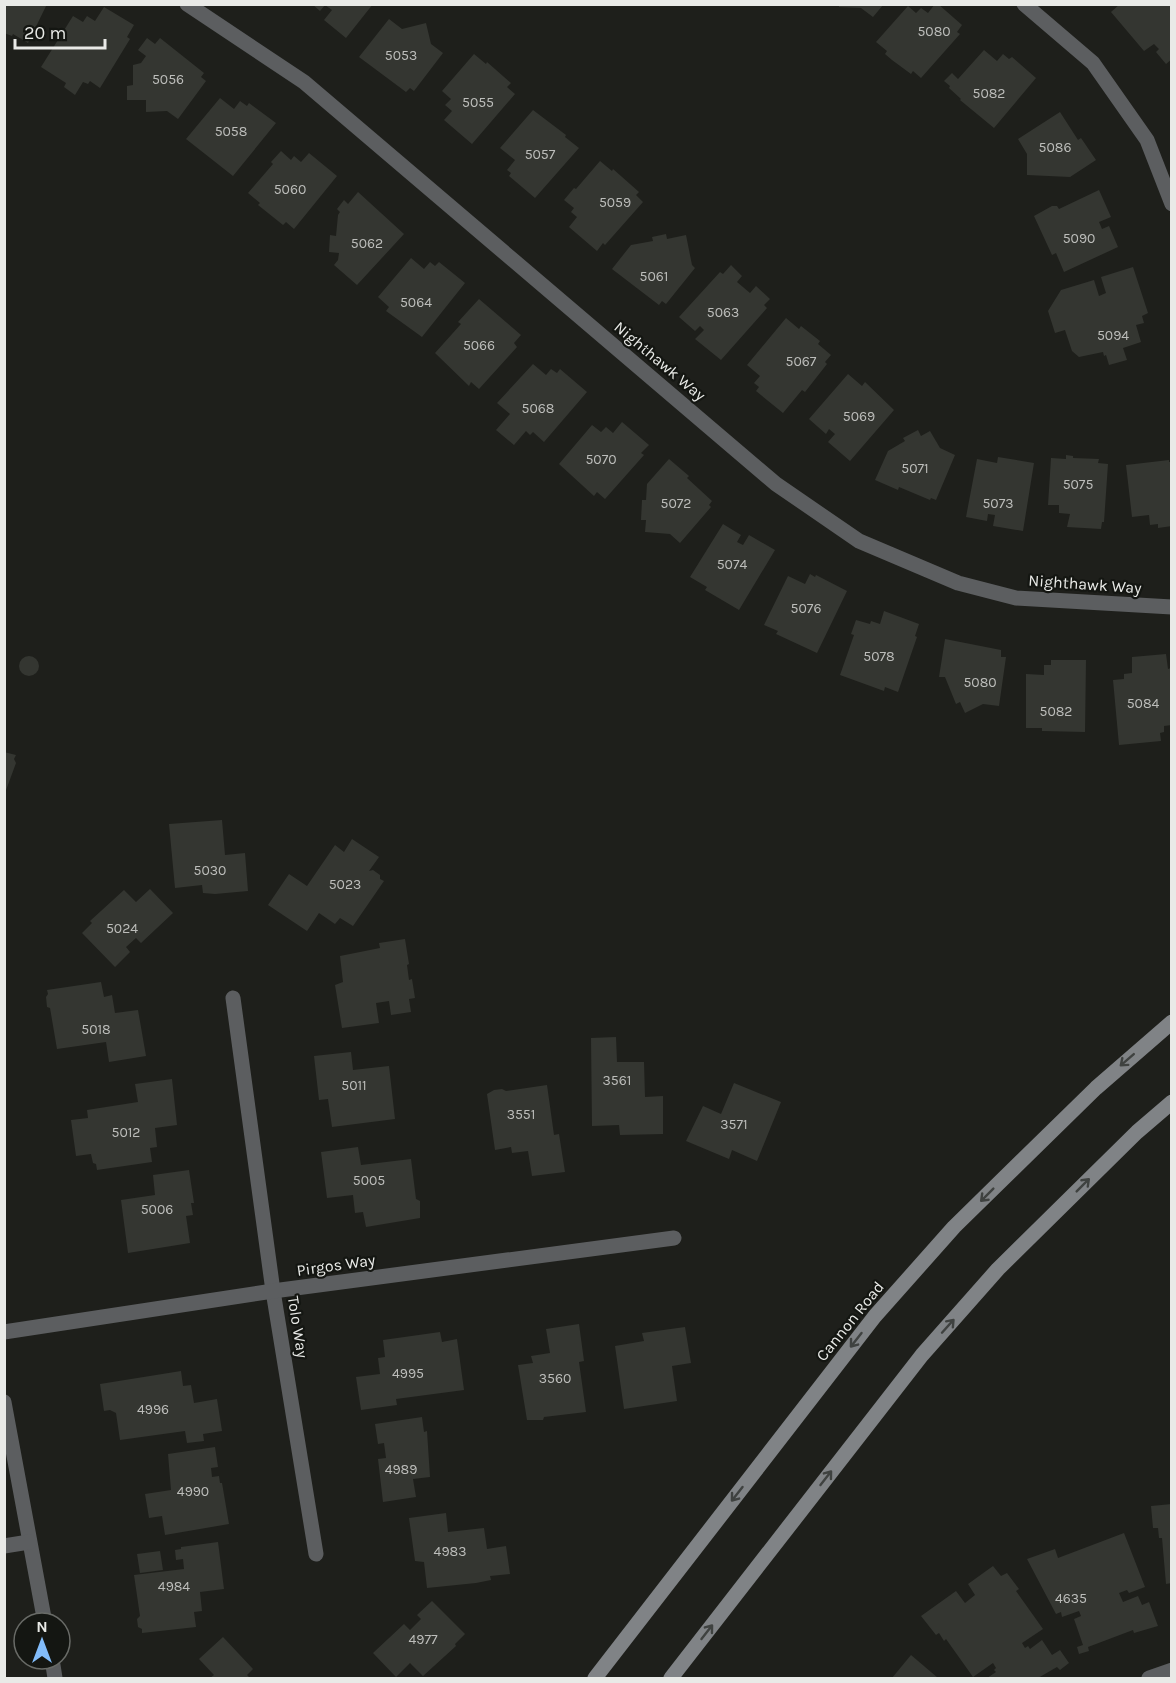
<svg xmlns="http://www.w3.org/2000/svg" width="1176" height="1683" font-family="Karla,sans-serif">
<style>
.building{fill:#343631}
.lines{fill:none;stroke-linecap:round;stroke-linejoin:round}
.lane{stroke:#5c5e60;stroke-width:15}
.street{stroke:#5c5e60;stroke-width:15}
.secondary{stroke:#808386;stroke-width:15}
.oneway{stroke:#3f4240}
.labels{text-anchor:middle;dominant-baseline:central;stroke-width:4.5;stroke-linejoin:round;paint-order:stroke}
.number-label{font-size:14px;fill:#bcbdba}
.street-label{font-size:16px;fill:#e9eae7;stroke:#141612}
</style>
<rect width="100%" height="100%" fill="#1e1f1b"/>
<g class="building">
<path d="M4,4H47L28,43L13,34L12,36L4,33Z"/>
<path d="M312,4H373L346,38L324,20L332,10L325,5L320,11Z"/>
<path d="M935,4H938L962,25L957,32L960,34L921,78L913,71L911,74L892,60L885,54L887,51L876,42L908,6L916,13L921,8L928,13Z"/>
<path d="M1120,4H1172V59L1166,64L1156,52L1159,49L1154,44L1144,51L1111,12Z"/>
<path d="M839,5H883L873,17L861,8L839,7Z"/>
<path d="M104,7L134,25L127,37L130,39L100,88L90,81L88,84L83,82L75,95L64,87L66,83L41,67L73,16L83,22L87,16L95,21Z"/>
<path d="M389,19L402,29L426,23L431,44L443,53L414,91L410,88L406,92L359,57Z"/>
<path d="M147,38L155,44L160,38L204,73L201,77L206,81L178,119L167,111L146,112V100H127V86L133,85V65L141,63L146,56L138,50Z"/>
<path d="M984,50L997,61L1003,54L1009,59L1012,57L1036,78L994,128L960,100L961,99L949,88L950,86L944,81L952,73L958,79Z"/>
<path d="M474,54L486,64L487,62L511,83L507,87L515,94L472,144L444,120L452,111L445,105L451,99L442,91Z"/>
<path d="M220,98L234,109L240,101L247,106L249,103L276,123L233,176L186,139Z"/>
<path d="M533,110L566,135L565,137L579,148L535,198L509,176L511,173L507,170L515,160L500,148Z"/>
<path d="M1060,112L1078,140L1081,138L1096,160L1070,177L1027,175V154L1018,139Z"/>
<path d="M281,151L291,160L294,156L301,162L309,153L337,176L294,229L286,222L283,225L258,205L260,203L248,193L273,164L271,162Z"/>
<path d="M600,161L612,171L613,169L639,192L636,195L643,202L605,245L603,243L597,251L569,227L577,217L571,212L574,208L564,200L574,188L576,189Z"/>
<path d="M1099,190L1111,217L1099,222L1102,229L1109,226L1118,247L1064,272L1056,253L1052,255L1034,216L1052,206H1057L1059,209Z"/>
<path d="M358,192L404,234L357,285L334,265L338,260L339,253L329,252L330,235L336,236L338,215L340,212L337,209L344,200L348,204Z"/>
<path d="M666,234L667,239L686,235L692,265L695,268L666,304L662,301L659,305L612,269L631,245L653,241L652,237Z"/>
<path d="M411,258L424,269L430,262L435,266L439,262L465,283L422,337L386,311L389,307L378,297Z"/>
<path d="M731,265L742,276L737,282L750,293L756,286L770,299L764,305L767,308L721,360L695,339L704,330L700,326L695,331L679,317L720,272L723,274Z"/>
<path d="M1133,267L1148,313L1142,316L1144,323L1136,325L1141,342L1123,348L1127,360L1109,365L1106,355L1104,356L1103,352L1079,357L1072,351L1065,330L1055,333L1048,311L1061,290L1094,280L1099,296L1106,293L1101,277Z"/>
<path d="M479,299L521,335L514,343L517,347L479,389L471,382L469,386L435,353L461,324L458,322Z"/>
<path d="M786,318L799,329L801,326L820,341L818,344L831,355L825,362L827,364L805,392L802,390L783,413L756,391L759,387L754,383L760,376L747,365Z"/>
<path d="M533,364L546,375L551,369L557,373L560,369L587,392L544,442L533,432L530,435L526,431L514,445L496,430L510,414L497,403Z"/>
<path d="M848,374L862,386L865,382L894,410L850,461L828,442L835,434L829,429L826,434L809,419Z"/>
<path d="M622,422L649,445L641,453L644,455L605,499L597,492L594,496L559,464L592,425L601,432L606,427L613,433Z"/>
<path d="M918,430L921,436L930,431L940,448L955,455L936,500L931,498L930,500L899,487L898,490L875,480L888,451L905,441L903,438Z"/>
<path d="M1066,455L1073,456V458L1099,459L1098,463L1108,464L1104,522H1102L1101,529L1067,527L1070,514L1059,513V505H1048L1051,458L1066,459Z"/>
<path d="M998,457L1034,463L1023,531L993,526L995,515L988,514L987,521L966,517L977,459L997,463Z"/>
<path d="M669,459L689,476L687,478L712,501L709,505L711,507L680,543L670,534L645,532L646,520H641L642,500H646L647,484Z"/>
<path d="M1169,460V462H1172V526L1158,528V524L1150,525L1149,515L1132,517L1126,465Z"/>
<path d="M723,524L741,535L737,542L743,545L749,535L775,550L739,610L705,590L707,587L690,577Z"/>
<path d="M810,574L815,577L816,575L847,591L817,653L776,634L778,631L764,625L788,576L805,584Z"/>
<path d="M884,611L919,624L915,636L917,637L898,692L885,687L884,691L840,675L854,635L851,634L856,620L870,624L871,621L880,624Z"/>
<path d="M945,639L1001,650V657H1006L999,706L983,704L965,713L960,702L956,704L945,677H939Z"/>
<path d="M1166,654L1168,669L1171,668L1172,675V725L1164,726V732L1160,733L1161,741L1119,745L1113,680L1124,679V674L1132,673V657Z"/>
<circle cx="29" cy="666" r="10"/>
<path d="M1051,660H1086L1085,732L1042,731V728H1026V674L1044,675V665H1051Z"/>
<path d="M4,752L16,755L14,759L16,763L5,793Z"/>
<path d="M222,820L225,855L245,853L248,891L215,894L203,893L202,885L175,888L169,824Z"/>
<path d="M352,839L379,857L369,871L373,870L380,875V879L384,881L353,926L340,918L335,924L319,913L307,931L268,905L289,874L307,886L335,845L344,852Z"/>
<path d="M150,889L173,913L141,943L136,938L126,947L130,952L115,967L82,933L92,923L90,921L124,890L136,902Z"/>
<path d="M405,939L409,964L407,965L409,980L412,979L415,998L409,999L411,1012L391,1015L389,1001L376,1003L379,1023L342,1028L335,985L343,982L340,956L380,948L379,943Z"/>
<path d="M101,982L104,997L112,995L115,1013L138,1010L146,1056L109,1062L106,1042L57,1049L50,1008L47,1007L46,997L48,994L47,990Z"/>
<path d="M616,1037L617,1062H644L645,1097L663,1096V1134L620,1135L619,1125L592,1126L591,1038Z"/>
<path d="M351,1052L353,1070L389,1066L395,1119L332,1127L328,1099L319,1100L314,1056Z"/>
<path d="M172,1079L177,1125L155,1128L157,1147L150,1148L152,1162L97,1170L96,1164L93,1163L91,1154L76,1156L71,1120L88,1118L87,1110L138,1102L135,1084Z"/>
<path d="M734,1083L781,1102L757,1161L732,1150L729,1159L686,1141L703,1106L721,1114Z"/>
<path d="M547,1085L554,1135L559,1134L565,1172L532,1176L528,1151L512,1153L511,1147L495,1150L487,1094L494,1090L502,1089L506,1091Z"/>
<path d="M358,1147L361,1165L411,1159L416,1199L420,1201V1218L366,1227L363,1212L355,1213L353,1195L327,1198L321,1152Z"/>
<path d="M189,1170L194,1203H191L193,1215L186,1216L190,1243L128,1253L121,1200L155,1195L153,1175Z"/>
<path d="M579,1324L584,1361L579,1362L586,1412L544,1417L543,1420H527L518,1365L533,1363L531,1356L550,1353L546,1329Z"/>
<path d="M685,1327L691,1363L672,1366L677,1401L624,1409L615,1346L644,1341L642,1333Z"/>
<path d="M440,1332L442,1342L457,1339L464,1390L396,1399L397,1405L361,1410L356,1377L380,1374L378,1358L385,1357L383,1340Z"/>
<path d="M181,1371L183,1386L191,1385L194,1403L217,1399L222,1431L203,1434L204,1441L187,1443L185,1431L120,1440L116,1413L110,1410L104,1411L100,1384Z"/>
<path d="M422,1417L424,1432L427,1431L430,1477L413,1479L416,1497L383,1502L378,1459L386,1458L384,1443L378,1444L375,1424Z"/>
<path d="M215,1447L218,1467L211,1468L212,1477L219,1476L220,1483H222L229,1524L165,1535L162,1516L149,1518L145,1494L171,1490L168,1454Z"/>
<path d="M1172,1504V1583L1166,1584L1162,1538H1159L1158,1528H1153L1151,1506Z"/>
<path d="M446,1513L448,1532L484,1528L487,1549L506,1546L510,1574L490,1576L491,1580L476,1583L427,1588L424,1562L415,1561L409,1518Z"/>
<path d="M1124,1533L1145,1587L1129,1593L1127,1590L1119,1593L1123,1602L1138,1596L1142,1605L1149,1602L1158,1626L1134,1633L1133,1630L1088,1647L1089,1651L1079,1654L1077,1647L1083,1645L1074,1619L1081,1616L1079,1611L1062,1617L1061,1612L1056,1614L1027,1559L1055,1549L1058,1558Z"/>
<path d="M218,1542L224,1589L200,1592L202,1611L194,1612L196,1627L142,1633V1629L138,1627L137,1619L140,1616L134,1575L184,1569L183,1559L176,1560L175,1550L181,1549V1547Z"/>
<path d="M160,1551L163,1570L140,1573L137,1554Z"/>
<path d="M993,1566L1001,1576L1007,1573L1019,1589L1016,1591L1043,1629L1022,1643L1025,1648L1028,1646L1030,1649L1042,1640L1052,1655L1060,1650L1069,1663L1060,1670L1057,1667L1038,1678H987L996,1672L994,1670L996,1668L993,1663L973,1677L946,1639L944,1641L939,1633L936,1635L921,1616L956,1591L965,1603L975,1595L968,1584Z"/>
<path d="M432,1601L465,1634L455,1644L456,1646L423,1676L410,1663L396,1677L373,1653L404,1624L410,1630L421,1619L417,1615Z"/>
<path d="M223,1637L253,1669L247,1675L250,1678H210L214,1675L199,1659Z"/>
<path d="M911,1655L938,1678H892Z"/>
</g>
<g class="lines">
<g class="lane">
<path d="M4,1402L45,1623"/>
<path d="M4,1546L29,1542"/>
<path d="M52,1659L55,1678"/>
</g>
<g class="street">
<path d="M187,4L304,82L776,484L859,541L958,583L1016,598L1172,607"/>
<path d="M1024,4L1093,63L1147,140L1172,204"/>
<path d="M233,998L273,1291L316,1554"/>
<path d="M4,1332L273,1291L674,1238"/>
<path d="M1149,1678L1172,1670"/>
</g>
<g class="secondary">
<path d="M595,1678L875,1316L954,1227L1096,1088L1172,1022"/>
<path d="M671,1678L922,1355L998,1269L1137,1132L1172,1102"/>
</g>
</g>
<defs><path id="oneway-shaft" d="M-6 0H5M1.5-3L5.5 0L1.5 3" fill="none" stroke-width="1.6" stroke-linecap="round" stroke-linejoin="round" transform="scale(1.5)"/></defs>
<g class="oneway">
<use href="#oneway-shaft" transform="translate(1127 1060) rotate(139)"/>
<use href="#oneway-shaft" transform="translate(1083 1185) rotate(-45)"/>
<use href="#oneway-shaft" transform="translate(987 1195) rotate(135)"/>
<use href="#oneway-shaft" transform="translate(948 1326) rotate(-48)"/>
<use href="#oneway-shaft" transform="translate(856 1340) rotate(128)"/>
<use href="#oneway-shaft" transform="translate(826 1478) rotate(-52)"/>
<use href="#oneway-shaft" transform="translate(737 1494) rotate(128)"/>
<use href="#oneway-shaft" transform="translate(707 1632) rotate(-52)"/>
</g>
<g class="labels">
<g class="number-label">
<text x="934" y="31">5080</text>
<text x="401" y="55">5053</text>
<text x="168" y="79">5056</text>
<text x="989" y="93">5082</text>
<text x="478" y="102">5055</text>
<text x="231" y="131">5058</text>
<text x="1055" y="147">5086</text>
<text x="540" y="154">5057</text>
<text x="290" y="189">5060</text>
<text x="615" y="202">5059</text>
<text x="1079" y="238">5090</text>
<text x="367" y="243">5062</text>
<text x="654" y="276">5061</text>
<text x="416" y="302">5064</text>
<text x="723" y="312">5063</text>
<text x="1113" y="335">5094</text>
<text x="479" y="345">5066</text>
<text x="801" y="361">5067</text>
<text x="538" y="408">5068</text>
<text x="859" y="416">5069</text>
<text x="601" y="459">5070</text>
<text x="915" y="468">5071</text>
<text x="1078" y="484">5075</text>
<text x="676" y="503">5072</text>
<text x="998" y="503">5073</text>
<text x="732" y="564">5074</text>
<text x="806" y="608">5076</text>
<text x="879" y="656">5078</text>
<text x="980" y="682">5080</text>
<text x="1143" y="703">5084</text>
<text x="1056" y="711">5082</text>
<text x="210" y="870">5030</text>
<text x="345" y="884">5023</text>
<text x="122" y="928">5024</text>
<text x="96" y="1029">5018</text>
<text x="617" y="1080">3561</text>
<text x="354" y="1085">5011</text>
<text x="521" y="1114">3551</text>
<text x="734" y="1124">3571</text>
<text x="126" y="1132">5012</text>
<text x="369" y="1180">5005</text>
<text x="157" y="1209">5006</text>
<text x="408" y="1373">4995</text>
<text x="555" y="1378">3560</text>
<text x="153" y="1409">4996</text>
<text x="401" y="1469">4989</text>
<text x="193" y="1491">4990</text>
<text x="450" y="1551">4983</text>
<text x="174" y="1586">4984</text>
<text x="1071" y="1598">4635</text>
<text x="423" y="1639">4977</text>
</g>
<g class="street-label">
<text transform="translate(660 361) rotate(40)">Nighthawk Way</text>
<text transform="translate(1085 584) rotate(4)">Nighthawk Way</text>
<text transform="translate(336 1265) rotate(-8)">Pirgos Way</text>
<text transform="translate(850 1321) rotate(-51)">Cannon Road</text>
<text transform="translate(298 1327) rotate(81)">Tolo Way</text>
</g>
</g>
<rect width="1176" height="1683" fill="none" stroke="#e9eae7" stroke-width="12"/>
<g transform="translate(42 1641)"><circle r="28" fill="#141612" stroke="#696b67" stroke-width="1.5"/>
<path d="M0-4.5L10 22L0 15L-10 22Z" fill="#82bcfa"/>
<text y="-9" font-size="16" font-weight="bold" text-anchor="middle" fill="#e9eae7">N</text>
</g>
<path d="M15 39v9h90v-9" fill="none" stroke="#e9eae7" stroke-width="3"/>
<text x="24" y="39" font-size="18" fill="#e9eae7" stroke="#141612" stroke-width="4.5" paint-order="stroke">20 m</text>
</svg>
